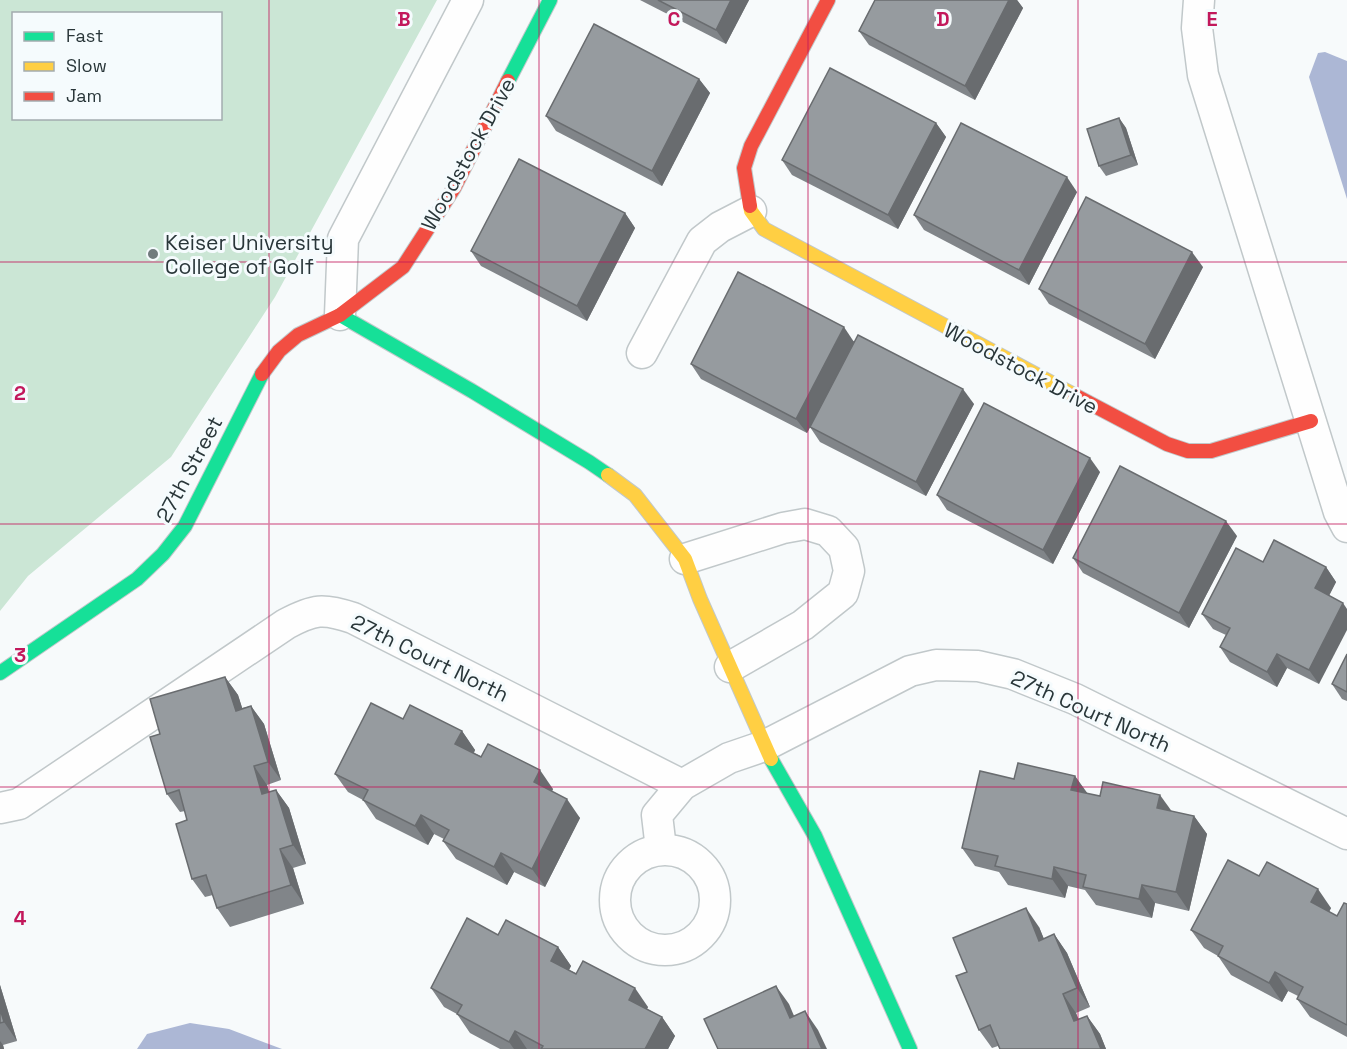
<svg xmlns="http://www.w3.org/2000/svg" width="1347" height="1049" font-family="'Space Grotesk',sans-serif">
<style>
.forest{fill:#cbe6d5;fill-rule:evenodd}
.water{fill:#acb7d5}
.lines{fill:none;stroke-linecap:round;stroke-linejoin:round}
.street-casing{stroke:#c1c8ca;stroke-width:33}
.fast-casing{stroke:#c1c8ca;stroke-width:16}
.slow-casing{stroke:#c1c8ca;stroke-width:16}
.jam-casing{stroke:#c1c8ca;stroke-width:16}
.street{stroke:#fefefe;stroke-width:30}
.fast{stroke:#16e098;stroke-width:14}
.slow{stroke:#ffcf43;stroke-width:14}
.jam{stroke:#f24e42;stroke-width:14}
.wall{fill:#818589}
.shaded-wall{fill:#696c6f}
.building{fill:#969b9f;stroke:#696c6f;stroke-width:1.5}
.grid{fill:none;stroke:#c2185b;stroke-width:1.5;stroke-opacity:0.55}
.poi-dot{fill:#717b7d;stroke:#f5fbfd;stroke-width:2}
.labels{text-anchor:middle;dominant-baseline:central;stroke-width:6;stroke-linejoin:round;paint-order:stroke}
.street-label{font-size:21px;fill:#293639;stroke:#f5fbfd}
.poi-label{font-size:21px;fill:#293639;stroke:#f5fbfd;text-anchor:start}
.grid-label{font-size:20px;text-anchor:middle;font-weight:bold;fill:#c2185b;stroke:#f5fbfd;stroke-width:6;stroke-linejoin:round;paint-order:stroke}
</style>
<rect width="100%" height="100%" fill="#f7fafb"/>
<path class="forest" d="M0,0H437L275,297L171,457L28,576L0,611ZM14,14H220V118H14Z"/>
<g class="water">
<path d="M1325,52L1347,61V199L1309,77L1318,53Z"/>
<path d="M190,1023L229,1029L282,1049H137L147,1034Z"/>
</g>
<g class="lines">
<defs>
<g id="street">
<path d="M1199,0L1197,28L1203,75L1339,512L1347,527"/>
<path d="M340,315L343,239L468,0"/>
<path d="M642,353L702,241L720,227L751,211"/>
<path d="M685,559L783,528L805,524L828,531L844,548L849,571L843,593L803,625L730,667"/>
<path d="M0,808L19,804L286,624C314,609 323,608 353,618L682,785"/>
<path d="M661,849L657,815L682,785L729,758L764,746L910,671L936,665L978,666L1013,674L1075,699L1347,834"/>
<circle cx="665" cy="900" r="50"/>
</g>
<g id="fast">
<path d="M508,81L550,0"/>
<path d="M340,315L472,391L589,462L608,475"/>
<path d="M0,673L137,579L163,554L185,526L262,374"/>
<path d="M771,759L815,836L910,1049"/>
</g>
<g id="slow">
<path d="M750,206L751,211L764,229L1074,395"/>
<path d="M608,475L635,495L685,559L700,599L771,759"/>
</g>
<g id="jam">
<path d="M750,206L744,168L751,146L828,0"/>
<path d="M262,374L279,351L298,335L340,315L403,267L454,188L508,81"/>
<path d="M1074,395L1167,444L1188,451H1211L1311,421"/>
</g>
</defs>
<use href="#street" class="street-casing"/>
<use href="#fast" class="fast-casing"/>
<use href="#slow" class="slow-casing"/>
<use href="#jam" class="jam-casing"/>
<use href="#street" class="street"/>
<use href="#fast" class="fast"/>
<use href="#slow" class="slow"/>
<use href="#jam" class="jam"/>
</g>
<g class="wall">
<path d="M640,0H749L726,44Z"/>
<path d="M875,0H1017L1023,8L975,100L869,45L859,31Z"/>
<path d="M699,79L710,93L662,186L556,131L546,116Z"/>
<path d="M1119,118L1126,128L1138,165L1106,176L1099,166Z"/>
<path d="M936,123L946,137L898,229L792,175L782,160Z"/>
<path d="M1077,192L1029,285L924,230L914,215Z"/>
<path d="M625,213L635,228L587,321L481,266L471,251Z"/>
<path d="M1203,267L1155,359L1049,304L1039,289Z"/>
<path d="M854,341L974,404L926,496L820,442L810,427L835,379L807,433L701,379L691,364Z"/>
<path d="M1100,472L1053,564L947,510L937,495Z"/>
<path d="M1237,536L1189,628L1083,573L1073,558Z"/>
<path d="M1263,562L1326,567L1336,582L1329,596L1319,684L1287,668L1277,687L1230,662L1220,647L1226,635L1213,629L1202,614Z"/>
<path d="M1347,654V701L1342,699L1332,684Z"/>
<path d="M225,677L238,695L242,708L251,706L264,724L281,780L267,785L269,792L276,790L289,808L306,864L293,868L304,904L230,927L217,908L213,895L205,897L192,879L187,820L185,811L180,812L167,794L160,734Z"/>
<path d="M403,719L462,731L475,750L474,753L553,789L552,791L580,818L545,887L514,872L507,885L456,859L443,841L444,839L434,834L428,845L376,819L363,800L348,792L335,774Z"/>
<path d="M1075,776L1087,794L1194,816L1207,834L1189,911L1155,903L1152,918L1096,905L1085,890L1068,886L1065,898L1008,885L999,872L975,866L962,848L1014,779Z"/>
<path d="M1259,876L1331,908L1329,912L1337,916L1347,904V1037L1310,1017L1297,999L1298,996L1288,991L1282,1002L1231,975L1218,956L1204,948L1191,930Z"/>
<path d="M1039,927L1044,939L1054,934L1067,953L1090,1007L1076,1013L1078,1019L1087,1016L1100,1034L1106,1049H1000L998,1046L992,1048L979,1030L967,972Z"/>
<path d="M498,935L558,947L571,966L569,970L648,1007L647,1009L662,1017L675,1036L668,1049H500L470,1033L457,1014L444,1007L431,988Z"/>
<path d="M0,985L17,1041L3,1045L4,1049H0Z"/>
</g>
<g class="shaded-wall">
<path d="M731,0H749L726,44L716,30Z"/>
<path d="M1009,0H1017L1023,8L975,100L965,86Z"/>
<path d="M699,79L710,93L662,186L652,171Z"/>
<path d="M1119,118L1126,128L1138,165L1131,155Z"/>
<path d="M936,123L946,137L898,229L888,215Z"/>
<path d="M1067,177L1077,192L1029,285L1019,270Z"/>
<path d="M625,213L635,228L587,321L577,306Z"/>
<path d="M1192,252L1203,267L1155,359L1145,344Z"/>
<path d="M844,327L854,342L807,433L796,419Z"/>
<path d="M963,389L974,404L926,496L916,482Z"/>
<path d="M1090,458L1100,472L1053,564L1043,550Z"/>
<path d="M1226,521L1237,536L1189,628L1179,613Z"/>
<path d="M1326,567L1336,582L1325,603L1315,588Z"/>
<path d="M1343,603L1347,609V630L1319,684L1309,670Z"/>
<path d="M1277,654L1287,668L1277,687L1267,672Z"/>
<path d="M225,677L238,695L249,729L236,711Z"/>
<path d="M251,706L264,724L281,780L268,762Z"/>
<path d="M462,731L475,750L468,763L455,744Z"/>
<path d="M254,766L267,785L275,813L262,794Z"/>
<path d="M540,770L553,789L547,801L534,782Z"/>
<path d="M1075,776L1088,794L1071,790Z"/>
<path d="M276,790L289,808L306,864L293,845Z"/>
<path d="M1160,795L1173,813L1157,808Z"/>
<path d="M567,799L580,818L545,887L532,869Z"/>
<path d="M421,815L434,834L428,845L415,826Z"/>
<path d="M1194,816L1207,834L1189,911L1176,892Z"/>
<path d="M280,849L293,868L304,904L291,885Z"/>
<path d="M501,853L514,872L507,885L494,867Z"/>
<path d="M1054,867L1068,886L1065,898L1052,879Z"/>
<path d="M1142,885L1155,903L1152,918L1139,899Z"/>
<path d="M1318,889L1331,908L1324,921L1311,902Z"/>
<path d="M1026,908L1039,927L1052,959L1039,941Z"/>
<path d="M1054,934L1067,953L1090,1007L1077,988Z"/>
<path d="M558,947L571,966L564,979L551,961Z"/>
<path d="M1275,972L1288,991L1282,1002L1269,983Z"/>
<path d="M0,985L17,1041L4,1022L0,1009Z"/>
<path d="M776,986L789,1004L803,1037L790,1018Z"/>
<path d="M635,988L648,1007L642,1018L629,1000Z"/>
<path d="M1063,994L1076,1013L1087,1040L1074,1021Z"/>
<path d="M805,1011L818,1030L827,1049H822Z"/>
<path d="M1087,1016L1100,1034L1106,1049H1101Z"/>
<path d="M662,1017L675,1036L668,1049H645Z"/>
<path d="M515,1031L527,1049H514L509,1042Z"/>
<path d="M0,1041L3,1045L4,1049H0Z"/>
</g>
<g class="building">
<path d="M658,0H731L716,30Z"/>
<path d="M875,0H1009L965,86L859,31Z"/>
<path d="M594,24L699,79L652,171L546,116Z"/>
<path d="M830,68L936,123L888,215L782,160Z"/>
<path d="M1119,118L1131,155L1099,166L1087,129Z"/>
<path d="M961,123L1067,177L1019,270L914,215Z"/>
<path d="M519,159L625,213L577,306L471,251Z"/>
<path d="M1086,197L1192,252L1145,344L1039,289Z"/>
<path d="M738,272L844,327L796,419L691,364Z"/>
<path d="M858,335L963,389L916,482L810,427Z"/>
<path d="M984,403L1090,458L1043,550L937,495Z"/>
<path d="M1120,466L1226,521L1179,613L1073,558Z"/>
<path d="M1274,540L1326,567L1315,588L1343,603L1309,670L1277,654L1267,672L1220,647L1230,628L1202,614L1236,548L1263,562Z"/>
<path d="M1347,654V692L1332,684Z"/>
<path d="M225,677L236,711L251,706L268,762L254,766L262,794L276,790L293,845L280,849L291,885L217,908L206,875L192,879L176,824L187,820L179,790L167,794L150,737L160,734L150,699Z"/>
<path d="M371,703L403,719L410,705L462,731L455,744L481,757L488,744L540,770L534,782L567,799L532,869L501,853L494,867L443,841L449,830L421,815L415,826L363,800L368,790L335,774Z"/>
<path d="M1018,763L1075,776L1071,790L1100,796L1103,782L1160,795L1157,808L1194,816L1176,892L1142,885L1139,899L1083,887L1086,875L1054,867L1052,879L995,866L998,856L962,848L980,771L1014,779Z"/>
<path d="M1228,860L1259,876L1267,862L1318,889L1311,902L1337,916L1344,903L1347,904V1025L1297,999L1303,987L1275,972L1269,983L1218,956L1223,946L1191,930Z"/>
<path d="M1026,908L1039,941L1054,934L1077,988L1063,994L1074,1021L1087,1016L1101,1049H1000L990,1025L979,1030L956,976L967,972L953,938Z"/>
<path d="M467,918L498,935L506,920L558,947L551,961L576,974L583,961L635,988L629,1000L662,1017L645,1049H541L543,1046L515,1031L509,1042L457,1014L462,1005L431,988Z"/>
<path d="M776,986L790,1018L805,1011L822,1049H718L704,1019Z"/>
<path d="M0,1009L4,1022L0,1023Z"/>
</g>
<path class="grid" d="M269,0V1049M539,0V1049M808,0V1049M1078,0V1049M0,262H1347M0,524H1347M0,787H1347"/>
<circle class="poi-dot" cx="153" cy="254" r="6"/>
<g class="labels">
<g class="street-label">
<text transform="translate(468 154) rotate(-61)">Woodstock Drive</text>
<text transform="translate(1021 368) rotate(28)">Woodstock Drive</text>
<text transform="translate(189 469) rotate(-62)">27th Street</text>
<text transform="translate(430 658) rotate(26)">27th Court North</text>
<text transform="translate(1091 711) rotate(24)">27th Court North</text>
</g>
<g class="poi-label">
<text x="165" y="242">Keiser University<tspan x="165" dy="24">College of Golf</tspan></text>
</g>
</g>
<g class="grid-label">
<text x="404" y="26">B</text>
<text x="674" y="26">C</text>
<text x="943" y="26">D</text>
<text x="1212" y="26">E</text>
<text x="20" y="400">2</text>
<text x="20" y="662">3</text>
<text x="20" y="925">4</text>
</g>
<rect x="12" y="12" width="210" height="108" fill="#f5fbfd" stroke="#a3acaf" stroke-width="1.5"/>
<rect x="24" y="32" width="30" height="9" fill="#16e098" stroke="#a3acaf" stroke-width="1.5"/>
<text x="66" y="42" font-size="18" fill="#293639">Fast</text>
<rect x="24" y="62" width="30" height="9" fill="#ffcf43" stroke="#a3acaf" stroke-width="1.5"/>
<text x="66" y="72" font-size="18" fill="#293639">Slow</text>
<rect x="24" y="92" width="30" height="9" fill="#f24e42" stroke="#a3acaf" stroke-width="1.5"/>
<text x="66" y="102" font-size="18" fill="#293639">Jam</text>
</svg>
